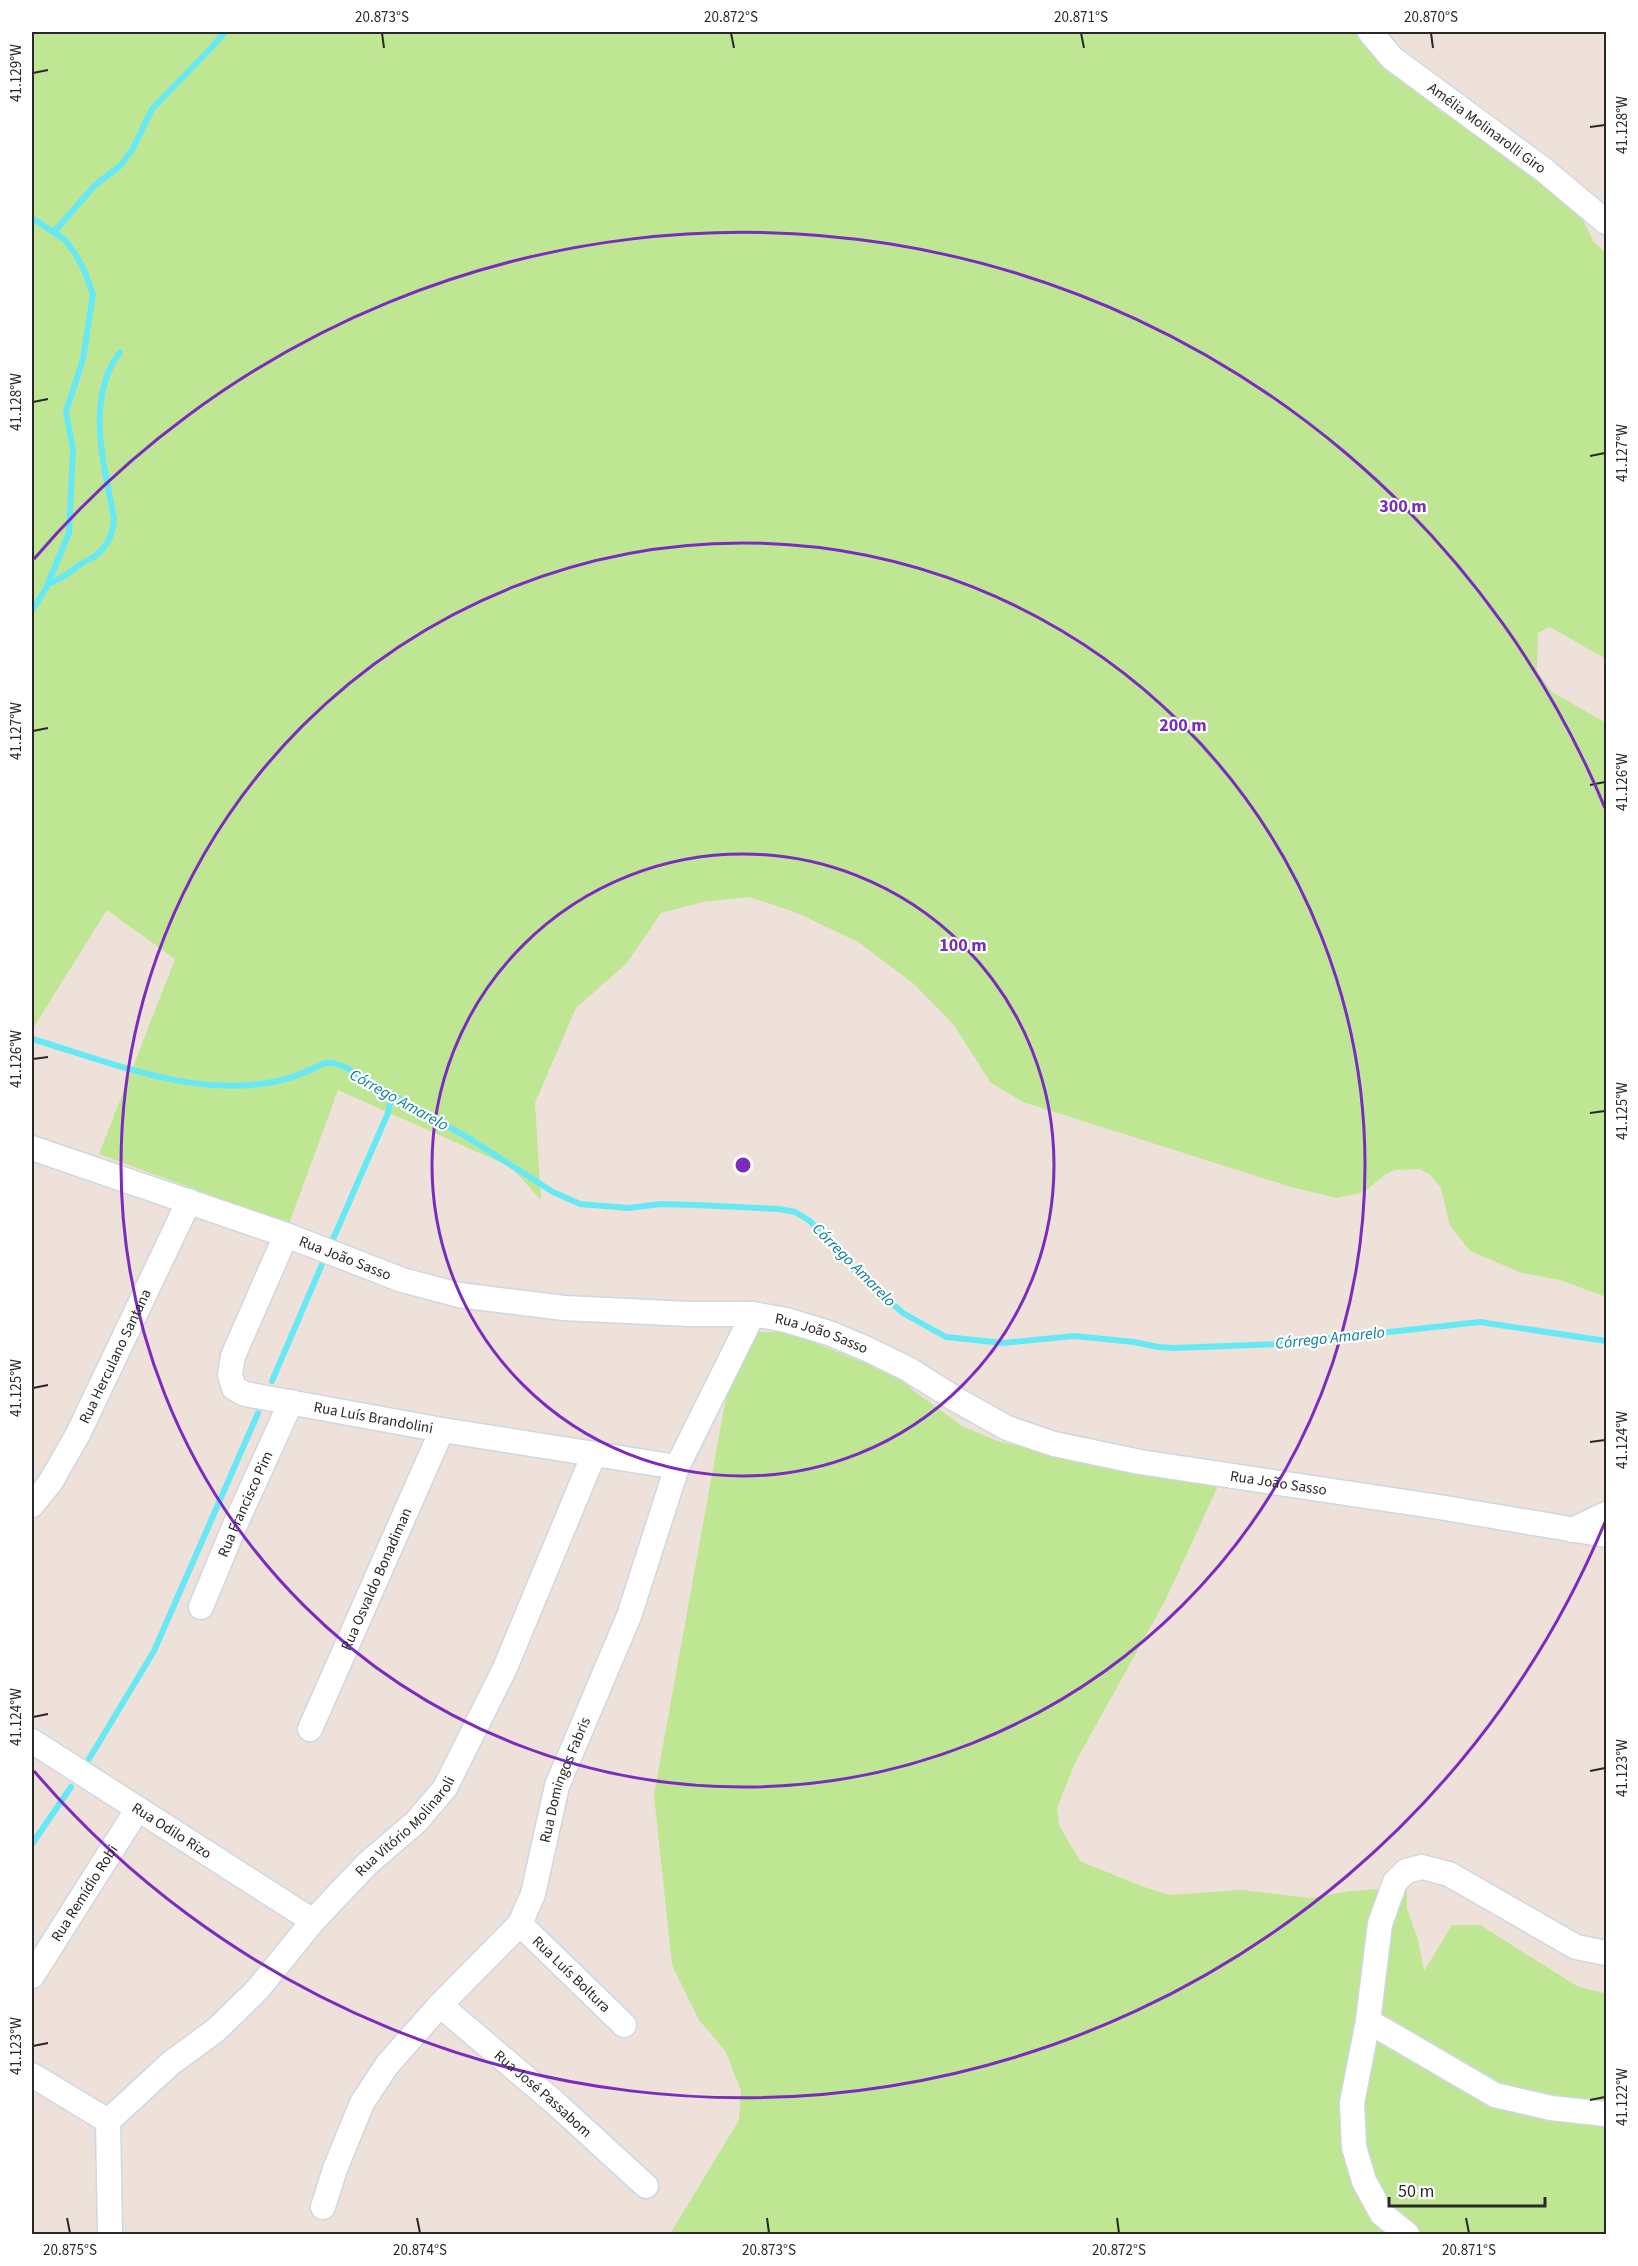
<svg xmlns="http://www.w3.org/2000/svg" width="1638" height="2266" font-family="'Source Sans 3',sans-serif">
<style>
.green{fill:#bfe693}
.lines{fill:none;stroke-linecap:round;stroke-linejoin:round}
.stream{stroke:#67e9f5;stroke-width:6}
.minor-casing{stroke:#cfd7e3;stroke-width:27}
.minor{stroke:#fff;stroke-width:24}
.ticks{fill:none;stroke:#292929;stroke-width:2}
.ring{fill:none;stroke:#7b2cbf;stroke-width:3}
.labels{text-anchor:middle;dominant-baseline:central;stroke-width:4.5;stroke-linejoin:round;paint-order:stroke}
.street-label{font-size:15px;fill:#292929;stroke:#fff}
.water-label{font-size:16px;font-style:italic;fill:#07819a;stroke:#fff}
.centre{fill:#7b2cbf;stroke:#fff;stroke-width:3}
.ring-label{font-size:18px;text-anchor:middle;font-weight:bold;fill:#7b2cbf;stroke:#fff;stroke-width:4.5;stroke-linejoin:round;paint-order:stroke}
.neatline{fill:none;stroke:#292929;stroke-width:2}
.ticks-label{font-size:15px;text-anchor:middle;fill:#292929}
</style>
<rect width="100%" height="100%" fill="#ede1da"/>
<g class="green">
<path d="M32,32H967L970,33L971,32H1370L1381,52L1440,111L1488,139L1578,210L1593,241L1606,253V659L1550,627L1538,633L1537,671L1552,692L1606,723V1297L1560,1280L1522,1273L1470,1251L1450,1226L1441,1188L1430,1175L1420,1169L1395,1170L1386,1174L1364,1192L1337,1198L1291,1187L1023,1102L991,1083L953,1024L914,984L858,942L795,912L749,897L703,902L661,913L627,963L576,1008L535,1103L541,1200L511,1167L338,1090L289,1224L99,1154L175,959L107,910L32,1030Z"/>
<path d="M753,1332H788L902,1378L910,1388L962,1426L997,1441L1106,1467L1219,1484L1165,1601L1075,1763L1057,1808L1059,1825L1080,1861L1141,1886L1170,1895L1241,1890L1310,1898L1351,1891L1407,1887V1909L1418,1939L1424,1971L1452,1925H1480L1577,1986L1606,1994V2234H670L739,2120L741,2091L726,2052L699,2020L672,1965L654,1795L731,1370Z"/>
</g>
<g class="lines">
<g class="stream">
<path d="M32,218L65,240L74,252L84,270L93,294L83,359L66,412L73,449L69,533L46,588L32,611"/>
<path d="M54,232L95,185L120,166L132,150L152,109L211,48L225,32"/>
<path d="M48,584C62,579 70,572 81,564C85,561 90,559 94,557C106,548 113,534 114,519C105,466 84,400 120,352"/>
<path d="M32,1039C110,1062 195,1099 278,1081C295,1078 310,1070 325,1063H333L345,1067L470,1139L553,1192L580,1204L629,1208L660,1204L696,1205L779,1209L795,1212L810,1221L857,1273L903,1313L946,1337L1003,1343L1074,1336L1134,1342L1158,1347L1174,1348L1279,1344L1480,1322L1606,1341"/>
<path d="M330,1246L388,1113L392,1094"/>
<path d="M272,1381L326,1255"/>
<path d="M89,1759L154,1651L258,1413"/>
<path d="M32,1844L71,1787"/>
</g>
<defs>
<g id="minor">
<path id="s1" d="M1370,32L1392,58L1544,170L1606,222"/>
<path id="s2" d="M32,1148L286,1235L402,1280L459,1295L564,1308L690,1314H753L786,1320L829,1333L867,1349L908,1369L957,1400L1007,1428L1054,1444L1140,1462L1439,1507L1606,1535"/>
<path id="s3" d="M286,1235L233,1356L230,1375L234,1388L245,1394L442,1430L677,1467"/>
<path id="s4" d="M32,1505L50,1483L78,1434L189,1201"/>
<path d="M1572,1530L1606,1514"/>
<path id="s5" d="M201,1607L235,1525L291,1402"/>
<path id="s6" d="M310,1729L442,1430"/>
<path id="s7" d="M32,1741L313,1921"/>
<path id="s8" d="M520,1924L624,2025"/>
<path id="s9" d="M32,1976L137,1810"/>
<path id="s10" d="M440,2005L553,2101L646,2186"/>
<path d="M1368,2021L1495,2095L1551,2108L1606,2114"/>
<path d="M32,2075L108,2121L110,2234"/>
<path id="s11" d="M108,2121L171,2063L216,2030L258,1989L313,1921L367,1864L416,1822L445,1788L505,1668L594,1454"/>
<path id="s12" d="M323,2207L335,2169L362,2103L387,2065L440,2005L520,1924L533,1894L557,1786L629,1616L677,1467L753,1314"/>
<path d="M1407,2234L1382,2214L1364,2181L1354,2147L1352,2103L1368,2021L1380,1924L1395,1882L1406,1871L1422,1867L1449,1874L1576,1947L1606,1953"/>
</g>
</defs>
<use href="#minor" class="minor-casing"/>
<use href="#minor" class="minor"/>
</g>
<path class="ticks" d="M382,33L384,48M731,33L734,48M1081,33L1084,48M1431,33L1433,48M33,73L48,70M1590,127L1605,125M33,402L48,399M1590,456L1605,453M33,731L48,728M1590,785L1605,782M33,1059L48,1057M1590,1113L1605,1111M33,1388L48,1385M1590,1442L1605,1440M33,1717L48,1714M1590,1771L1605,1768M33,2046L48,2043M1590,2100L1605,2097M67,2218L70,2233M417,2218L420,2233M767,2218L769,2233M1117,2218L1119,2233M1466,2218L1469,2233"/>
<g class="ring">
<circle cx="743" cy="1165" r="311"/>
<circle cx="743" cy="1165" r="622"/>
<path d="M1605 1522A933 933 0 0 1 34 1771M34 559A933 933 0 0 1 1605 808"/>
</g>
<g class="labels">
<g class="street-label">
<text stroke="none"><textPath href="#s1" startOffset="152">Amélia Molinarolli Giro</textPath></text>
<text stroke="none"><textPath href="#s2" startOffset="332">Rua João Sasso</textPath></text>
<text stroke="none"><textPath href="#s2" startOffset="818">Rua João Sasso</textPath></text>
<text stroke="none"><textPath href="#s4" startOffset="171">Rua Herculano Santana</textPath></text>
<text stroke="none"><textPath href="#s3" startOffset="308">Rua Luís Brandolini</textPath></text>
<text stroke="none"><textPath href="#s2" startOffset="1305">Rua João Sasso</textPath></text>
<text stroke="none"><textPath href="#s5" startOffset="112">Rua Francisco Pim</textPath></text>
<text stroke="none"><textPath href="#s6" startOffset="164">Rua Osvaldo Bonadiman</textPath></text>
<text stroke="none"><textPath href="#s12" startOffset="502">Rua Domingos Fabris</textPath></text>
<text stroke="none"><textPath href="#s11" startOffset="420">Rua Vitório Molinaroli</textPath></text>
<text stroke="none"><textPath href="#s7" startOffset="166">Rua Odilo Rizo</textPath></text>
<text stroke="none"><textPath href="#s9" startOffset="98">Rua Remídio Robi</textPath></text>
<text stroke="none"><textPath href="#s8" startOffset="72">Rua Luís Boltura</textPath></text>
<text stroke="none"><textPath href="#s10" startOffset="136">Rua José Passabom</textPath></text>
</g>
<g class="water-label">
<text transform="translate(399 1100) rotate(29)">Córrego Amarelo</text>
<text transform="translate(854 1265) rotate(45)">Córrego Amarelo</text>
<text transform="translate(1330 1338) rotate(-6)">Córrego Amarelo</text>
</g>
</g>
<circle cx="743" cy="1165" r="9" class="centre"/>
<g class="ring-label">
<text x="1403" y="512">300 m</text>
<text x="1183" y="731">200 m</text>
<text x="963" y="951">100 m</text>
</g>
<rect width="1638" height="2266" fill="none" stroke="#ffffff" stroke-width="66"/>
<path d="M1389 2197v9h156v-9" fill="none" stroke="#292929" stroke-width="3"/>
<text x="1398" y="2197" font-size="18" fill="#292929" stroke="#ffffff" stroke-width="4.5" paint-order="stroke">50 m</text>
<rect x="33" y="33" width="1572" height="2200" class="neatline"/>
<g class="ticks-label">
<text x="382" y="22">20.873°S</text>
<text x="731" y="22">20.872°S</text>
<text x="1081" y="22">20.871°S</text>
<text x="1431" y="22">20.870°S</text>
<text transform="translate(16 73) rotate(-90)" y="5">41.129°W</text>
<text transform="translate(1622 125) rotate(-90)" y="5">41.128°W</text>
<text transform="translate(16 402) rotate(-90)" y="5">41.128°W</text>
<text transform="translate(1622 453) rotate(-90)" y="5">41.127°W</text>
<text transform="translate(16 731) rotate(-90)" y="5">41.127°W</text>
<text transform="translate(1622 782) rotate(-90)" y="5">41.126°W</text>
<text transform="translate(16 1059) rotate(-90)" y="5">41.126°W</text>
<text transform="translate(1622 1111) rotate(-90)" y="5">41.125°W</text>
<text transform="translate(16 1388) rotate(-90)" y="5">41.125°W</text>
<text transform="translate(1622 1440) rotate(-90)" y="5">41.124°W</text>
<text transform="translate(16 1717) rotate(-90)" y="5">41.124°W</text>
<text transform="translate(1622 1768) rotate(-90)" y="5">41.123°W</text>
<text transform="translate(16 2046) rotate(-90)" y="5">41.123°W</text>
<text transform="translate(1622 2097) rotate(-90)" y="5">41.122°W</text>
<text x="70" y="2255">20.875°S</text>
<text x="420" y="2255">20.874°S</text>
<text x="769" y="2255">20.873°S</text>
<text x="1119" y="2255">20.872°S</text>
<text x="1469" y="2255">20.871°S</text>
</g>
</svg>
